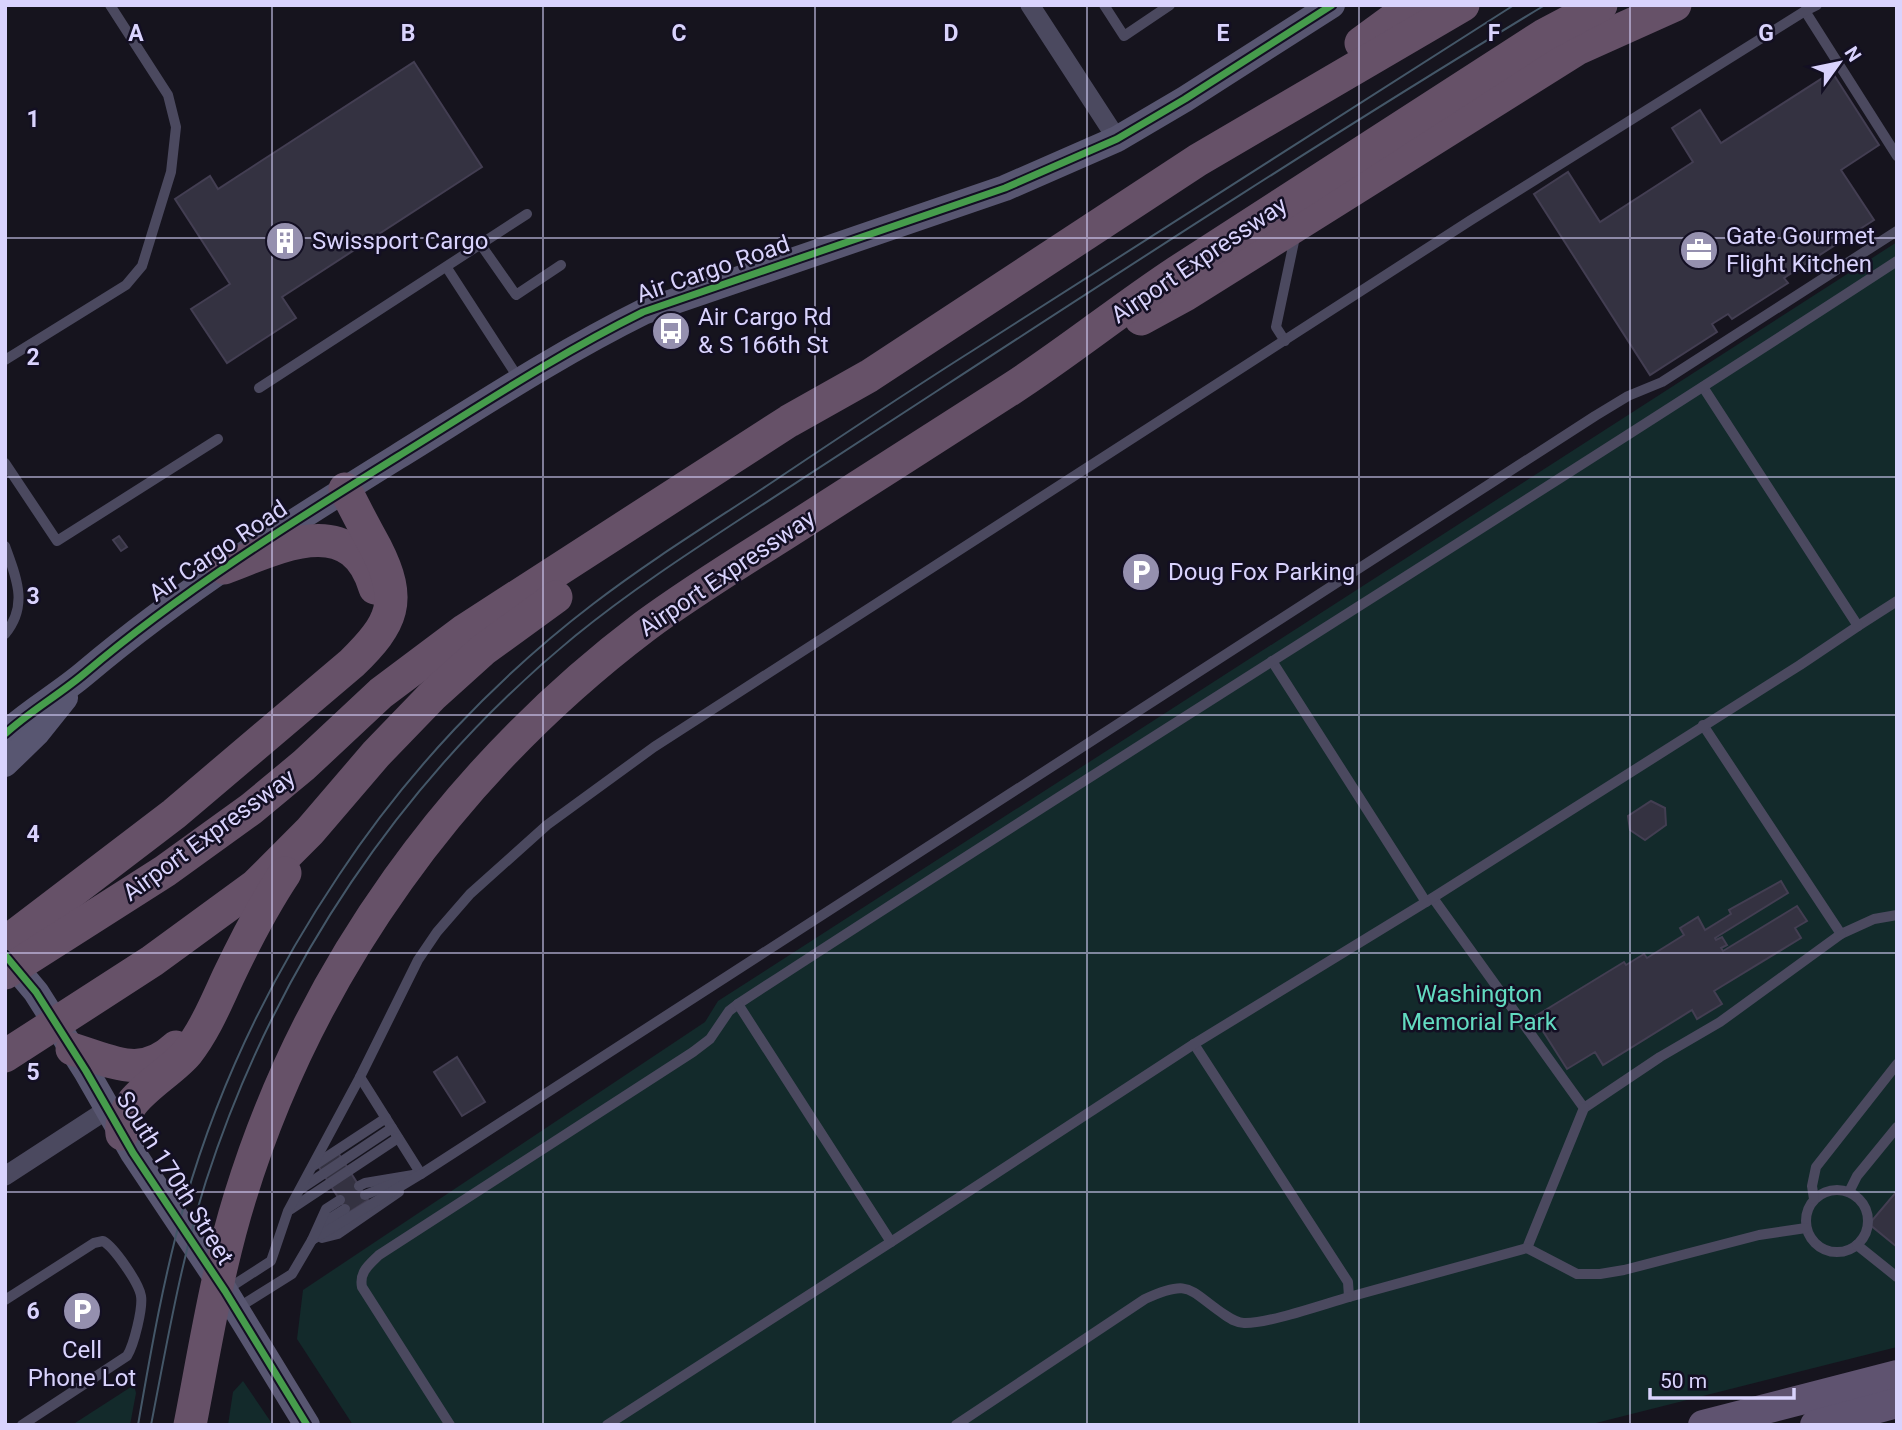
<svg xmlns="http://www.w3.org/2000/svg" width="1902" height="1430" font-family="Roboto,sans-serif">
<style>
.green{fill:#132a2b}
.building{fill:#343241;stroke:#433e52;stroke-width:2}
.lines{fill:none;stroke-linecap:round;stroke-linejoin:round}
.lane{stroke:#4b495f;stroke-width:10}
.street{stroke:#4b495f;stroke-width:19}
.secondary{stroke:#585671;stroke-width:26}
.primary{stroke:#5f5370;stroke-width:30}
.highway{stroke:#665168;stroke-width:33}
.tram{stroke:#445768;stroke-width:2}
.cycleway-casing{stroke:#130f23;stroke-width:11}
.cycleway{stroke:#469c4c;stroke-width:7}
.grid{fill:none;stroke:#d9d3fd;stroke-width:2;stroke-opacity:0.55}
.labels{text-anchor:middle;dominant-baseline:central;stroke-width:5;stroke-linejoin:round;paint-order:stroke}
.poi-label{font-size:24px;fill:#d9d3fd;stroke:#130f23;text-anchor:start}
.street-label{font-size:24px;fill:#d9d3fd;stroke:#130f23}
.park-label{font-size:24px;fill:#62dbc1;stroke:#130f23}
.grid-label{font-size:23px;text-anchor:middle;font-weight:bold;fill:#d9d3fd;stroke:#130f23;stroke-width:5;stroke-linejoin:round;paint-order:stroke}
</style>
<rect width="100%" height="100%" fill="#16141e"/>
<g class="green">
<path d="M1897,242V1347L1588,1425H353L297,1339L303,1290L705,1022L718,1001Z"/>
<path d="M243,1381L273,1425H228L233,1392Z"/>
<path d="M134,1385L136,1393L130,1425H72Z"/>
</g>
<g class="building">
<path d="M414,62L482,167L282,297L296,318L227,363L191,309L230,284L175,199L210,176L218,189Z"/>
<path d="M1832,72L1879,145L1841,170L1874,220L1784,278L1788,283L1732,319L1728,314L1712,324L1717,332L1650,375L1534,194L1568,172L1600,222L1693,162L1672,128L1700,110L1721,143Z"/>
<path d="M119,536L127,547L121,551L113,540Z"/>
<path d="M1651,801L1665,808L1666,825L1645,840L1630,830L1628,816Z"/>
<path d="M1781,881L1788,893L1715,938L1716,940L1722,937L1727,945L1721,948L1723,951L1797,906L1807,921L1795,928L1801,938L1714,991L1722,1004L1697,1019L1692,1010L1603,1065L1595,1052L1567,1069L1534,1017L1624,962L1626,965L1644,954L1647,958L1684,935L1680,928L1698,917L1705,930L1731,914L1729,910Z"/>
<path d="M457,1057L485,1102L462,1116L434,1072Z"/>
<path d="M337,1151L368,1200L348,1213L317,1164Z"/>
<path d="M1897,1191V1247L1869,1224Z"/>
</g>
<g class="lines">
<g class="lane">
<path d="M1104,5L1124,36L1170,5"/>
<path d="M1805,11L1897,156"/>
<path d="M481,245L516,295L561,265"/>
<path d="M447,268L519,379"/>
<path d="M1285,341L1276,327L1295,237"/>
<path d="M5,360L126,285L142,266L171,172L176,127L168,95L110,5"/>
<path d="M259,388L527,214"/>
<path d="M5,463L57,541L218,439"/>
<path d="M5,546C16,577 29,605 5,634"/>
<path d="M1858,626L1897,601"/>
<path d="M1703,725L1841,934L1874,919L1897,915"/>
<path d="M1433,898L1584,1108L1660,1057L1720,1022L1841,934"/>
<path d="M1426,902L1800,665L1858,626L1703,387"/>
<path d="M1194,1044L1348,1282L1349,1297L1527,1248L1584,1108"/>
<path d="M313,1166L386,1118"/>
<path d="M421,1174L360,1077L418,960L437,932L470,894L547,825L654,747L1471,220L1805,11L1817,5"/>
<path d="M359,1186L365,1183L413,1175"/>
<path d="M302,1188L392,1128"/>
<circle cx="1837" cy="1221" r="31"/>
<path d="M1849,1192L1857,1176L1897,1127"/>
<path d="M365,1195L394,1183"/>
<path d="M1814,1199L1812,1186L1816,1167L1897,1064"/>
<path d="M291,1209L398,1138"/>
<path d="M319,1231L329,1219L345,1209"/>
<path d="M322,1238L338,1234L399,1192"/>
<path d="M312,1240L421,1174L1595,416L1628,396L1662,382L1897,231"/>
<path d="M891,1242L1194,1044L1426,902L1272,661"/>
<path d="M1857,1245L1897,1277"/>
<path d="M1527,1248L1577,1274H1600L1624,1270L1759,1235L1806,1228"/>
<path d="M226,1290L271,1261L288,1211L360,1077"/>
<path d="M5,1300L94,1243L103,1241C114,1247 139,1283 141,1296C143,1308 134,1345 127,1356L22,1425"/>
<path d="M236,1309L292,1274L312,1240L326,1209L340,1200"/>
<path d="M450,1425L362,1287C359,1272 369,1265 379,1255L693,1052L710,1039L729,1011L738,1004C1122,753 1513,512 1897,261"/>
<path d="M607,1425L891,1242L738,1004"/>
<path d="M956,1425L1145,1299C1191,1278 1188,1290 1225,1315C1231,1319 1237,1323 1244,1323C1267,1324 1324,1304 1349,1297"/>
</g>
<g class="street">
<path d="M1030,5L1117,139"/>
<path d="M5,1176L108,1109"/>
</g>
<g class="secondary">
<path d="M5,734C30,711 59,695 85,673C182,591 289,524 397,457C478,407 558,354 643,312L1005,188L1117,139L1185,99L1332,5"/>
<path d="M5,764L37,733L65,698"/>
<path d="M5,955L36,992L86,1071L133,1153L225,1291L307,1425"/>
</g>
<g class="primary">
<path d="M1703,1425L1897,1375"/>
<path d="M1815,1425L1897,1403"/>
</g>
<g class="highway">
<path d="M1361,43L1413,5"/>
<path d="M1141,319L1185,295L1577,49L1675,5"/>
<path d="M224,568C275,549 351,508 375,588"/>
<path d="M5,943L174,814L352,663C393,623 403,601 376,548C365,528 355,509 345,489"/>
<path d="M5,973L165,871L251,809L304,765L381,693L465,630L789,421L869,376L1198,160L1463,5"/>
<path d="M72,1049C112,1061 141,1080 176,1047"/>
<path d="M5,1056L152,961L256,885L310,831L376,754L432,696L483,650L556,597"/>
<path d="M122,1134C117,1100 168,1076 187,1053C205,1030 216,1003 228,977C245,941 263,906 285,873"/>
<path d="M190,1425C205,1348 217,1271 240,1197C310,969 456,769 645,626C691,592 740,562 789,531C863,484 937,436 1011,389C1068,352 1121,309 1177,272C1299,192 1422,114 1544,35L1601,5"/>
</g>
<g class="tram">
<path d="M138,1425C151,1350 164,1275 185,1202C218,1086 272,975 339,875C407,772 495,679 593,604C645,564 701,529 756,493C828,445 899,397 972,351C1153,235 1334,120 1514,5"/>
<path d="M151,1425C167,1343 181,1260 206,1181C275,968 402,778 575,636C629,592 687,554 745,516C809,475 873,433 937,391C1138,260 1340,129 1545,5"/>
</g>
<defs>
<g id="cycleway">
<path d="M5,734C30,711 59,695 85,673C182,591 289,524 397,457C478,407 558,354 643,312L1005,188L1117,139L1185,99L1332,5"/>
<path d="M5,955L36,992L86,1071L133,1153L225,1291L307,1425"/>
</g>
</defs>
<use href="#cycleway" class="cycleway-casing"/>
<use href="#cycleway" class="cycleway"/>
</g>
<path class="grid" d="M272,5V1425M543,5V1425M815,5V1425M1087,5V1425M1359,5V1425M1630,5V1425M5,238H1897M5,477H1897M5,715H1897M5,953H1897M5,1192H1897"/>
<defs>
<symbol id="building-disc" viewBox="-11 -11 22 22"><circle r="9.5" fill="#9590af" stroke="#130f23"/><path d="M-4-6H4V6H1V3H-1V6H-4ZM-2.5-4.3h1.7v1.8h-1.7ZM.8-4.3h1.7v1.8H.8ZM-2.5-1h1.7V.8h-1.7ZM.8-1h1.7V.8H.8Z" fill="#fff"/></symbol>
<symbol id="office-disc" viewBox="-11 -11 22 22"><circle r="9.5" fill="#9590af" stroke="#130f23"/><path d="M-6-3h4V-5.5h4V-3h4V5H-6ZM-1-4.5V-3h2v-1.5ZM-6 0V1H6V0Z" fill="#fff"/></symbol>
<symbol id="bus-disc" viewBox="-11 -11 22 22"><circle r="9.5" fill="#9590af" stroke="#130f23"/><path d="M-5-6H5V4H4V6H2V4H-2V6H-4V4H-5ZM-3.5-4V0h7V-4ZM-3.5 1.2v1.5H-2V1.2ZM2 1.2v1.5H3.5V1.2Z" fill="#fff"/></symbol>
<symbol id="parking-disc" viewBox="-11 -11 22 22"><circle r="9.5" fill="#9590af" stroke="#130f23"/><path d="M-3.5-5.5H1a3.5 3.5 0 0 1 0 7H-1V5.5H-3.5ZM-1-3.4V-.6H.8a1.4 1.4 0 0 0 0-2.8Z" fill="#fff"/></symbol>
</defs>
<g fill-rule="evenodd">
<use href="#building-disc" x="263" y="219" width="44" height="44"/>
<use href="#office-disc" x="1677" y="228" width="44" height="44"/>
<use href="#bus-disc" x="649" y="309" width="44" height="44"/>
<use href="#parking-disc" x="1119" y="550" width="44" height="44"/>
<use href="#parking-disc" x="60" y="1289" width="44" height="44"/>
</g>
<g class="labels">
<g class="poi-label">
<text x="1726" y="236">Gate Gourmet<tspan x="1726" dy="28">Flight Kitchen</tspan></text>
<text x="312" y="241">Swissport Cargo</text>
<text x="698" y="317">Air Cargo Rd<tspan x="698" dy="28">&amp; S 166th St</tspan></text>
<text x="1168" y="572">Doug Fox Parking</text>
<text x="82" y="1350" text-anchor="middle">Cell<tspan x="82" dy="28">Phone Lot</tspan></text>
</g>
<g class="street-label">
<text transform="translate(1199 260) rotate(-34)">Airport Expressway</text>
<text transform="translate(713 269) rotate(-19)">Air Cargo Road</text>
<text transform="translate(218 551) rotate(-34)">Air Cargo Road</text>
<text transform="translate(727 573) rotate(-34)">Airport Expressway</text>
<text transform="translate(209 835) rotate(-36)">Airport Expressway</text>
<text transform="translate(175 1178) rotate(58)">South 170th Street</text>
</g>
<g class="park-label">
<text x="1479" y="994">Washington<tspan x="1479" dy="28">Memorial Park</tspan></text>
</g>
</g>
<g class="grid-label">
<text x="136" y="41">A</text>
<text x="408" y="41">B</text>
<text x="679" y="41">C</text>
<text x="951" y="41">D</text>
<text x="1223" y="41">E</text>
<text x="1494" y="41">F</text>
<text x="1766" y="41">G</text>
<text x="33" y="127">1</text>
<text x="33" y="365">2</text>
<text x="33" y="604">3</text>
<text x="33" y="842">4</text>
<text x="33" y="1080">5</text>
<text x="33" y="1319">6</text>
</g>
<rect width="1902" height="1430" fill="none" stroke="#d9d3fd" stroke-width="14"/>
<g transform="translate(1839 63) rotate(57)" stroke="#130f23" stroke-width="5" paint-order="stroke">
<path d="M0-5L12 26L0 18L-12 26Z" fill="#d9d3fd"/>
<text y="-10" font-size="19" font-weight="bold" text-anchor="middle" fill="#d9d3fd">N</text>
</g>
<path d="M1650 1388v10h144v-10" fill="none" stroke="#d9d3fd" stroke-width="3.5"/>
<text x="1660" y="1388" font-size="21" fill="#d9d3fd" stroke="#130f23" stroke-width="5" paint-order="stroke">50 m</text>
</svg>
